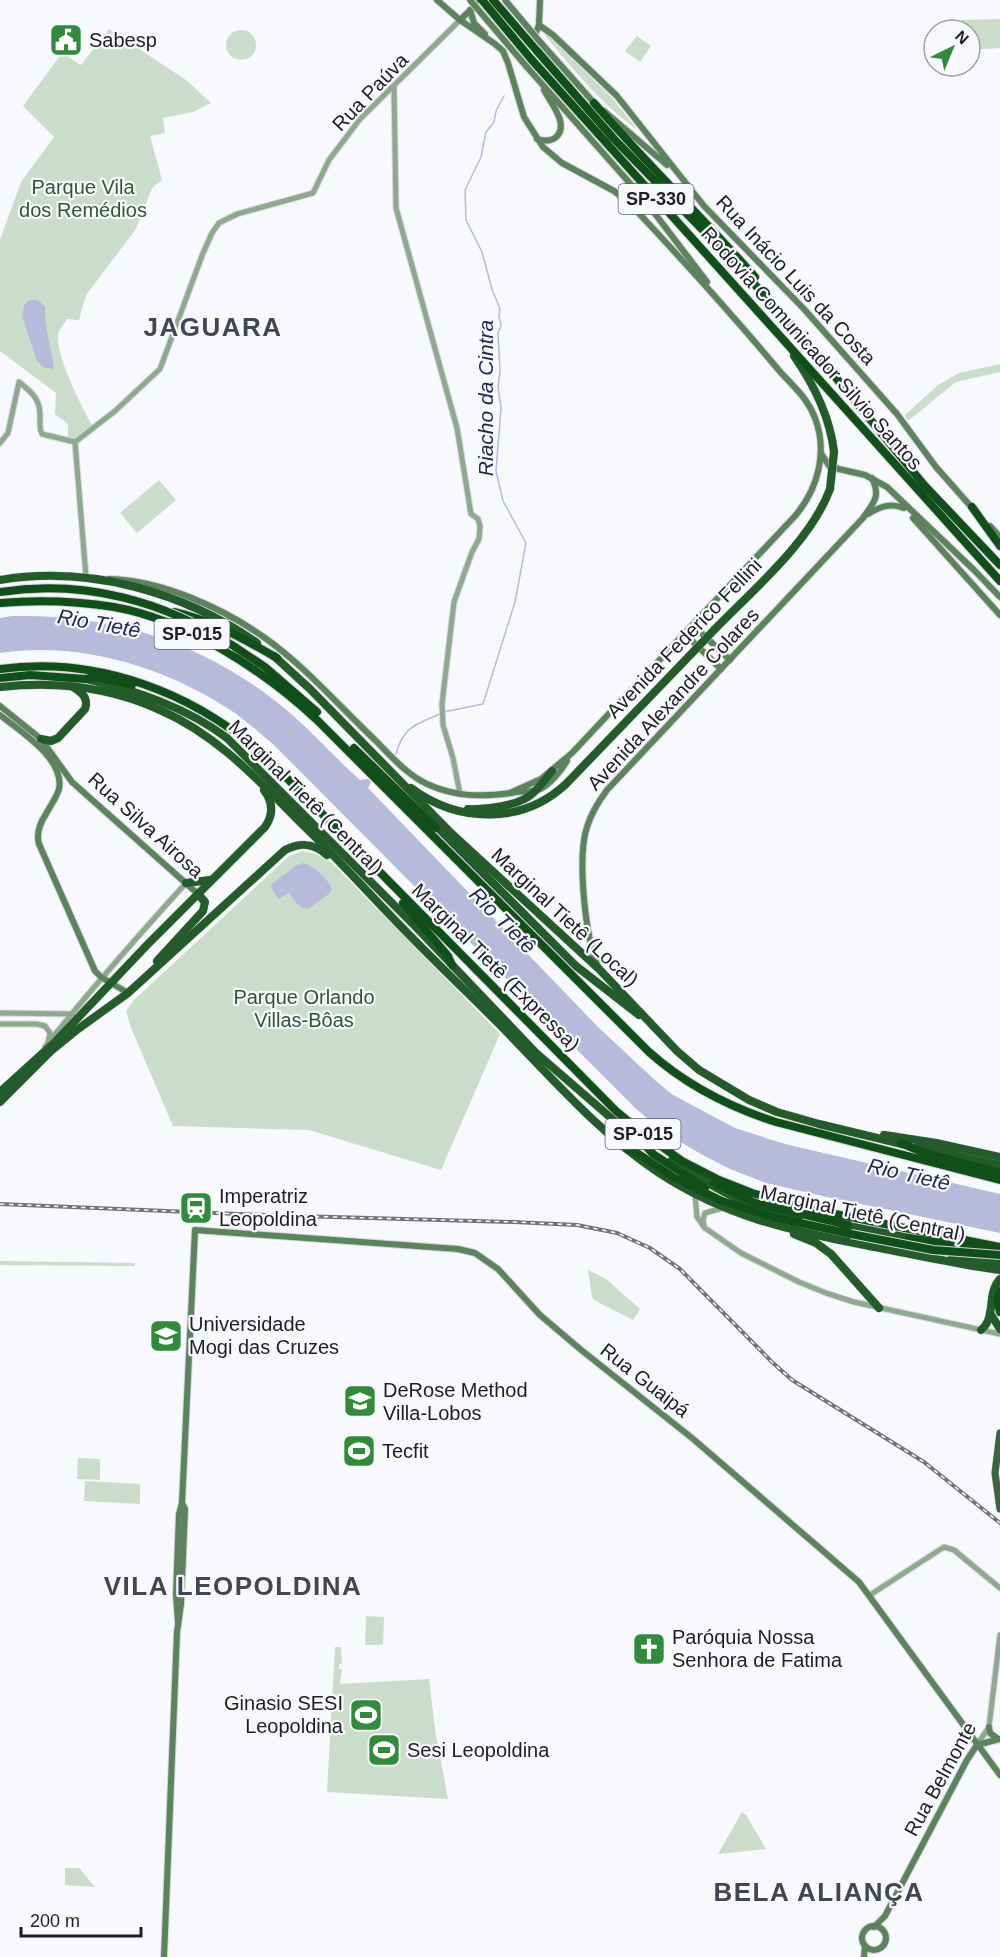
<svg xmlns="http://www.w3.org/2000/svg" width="1000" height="1957" font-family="Arial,sans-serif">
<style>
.green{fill:#cadcca}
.water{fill:#b7bada}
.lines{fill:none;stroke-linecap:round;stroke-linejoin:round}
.stream{stroke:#b7bada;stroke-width:1.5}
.tertiary-casing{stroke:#d5d6d9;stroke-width:7}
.secondary-casing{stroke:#d5d6d9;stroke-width:8}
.primary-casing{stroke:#d5d6d9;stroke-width:8}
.trunk-casing{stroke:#d5d6d9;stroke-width:9}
.motorway-casing{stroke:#d5d6d9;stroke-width:10}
.tertiary{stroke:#8fa990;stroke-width:5}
.secondary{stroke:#5c835e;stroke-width:6}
.primary{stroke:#37673a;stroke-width:7}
.trunk{stroke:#245b2a;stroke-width:8}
.motorway{stroke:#114f1a;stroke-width:8}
.rail-casing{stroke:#727277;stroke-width:4}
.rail{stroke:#f8f9fc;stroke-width:1.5;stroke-dasharray:4.5;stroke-linecap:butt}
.secondary-bridge-casing{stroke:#d5d6d9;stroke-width:8;stroke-linecap:butt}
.trunk-bridge-casing{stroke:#d5d6d9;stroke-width:9;stroke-linecap:butt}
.motorway-bridge-casing{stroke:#d5d6d9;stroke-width:10;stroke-linecap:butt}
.secondary-bridge{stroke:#5c835e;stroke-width:6}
.trunk-bridge{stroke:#245b2a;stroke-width:8}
.motorway-bridge{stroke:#114f1a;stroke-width:8}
.labels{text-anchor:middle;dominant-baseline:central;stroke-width:4.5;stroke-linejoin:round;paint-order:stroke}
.shield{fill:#f8f9fc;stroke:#5f6065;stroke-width:1.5}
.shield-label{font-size:18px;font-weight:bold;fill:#1e1e24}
.poi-label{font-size:20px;fill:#1e1e24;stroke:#f8f9fc;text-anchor:start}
.street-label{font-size:20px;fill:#1e1e24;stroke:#f8f9fc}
.park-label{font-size:20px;fill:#2f5632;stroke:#f8f9fc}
.water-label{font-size:21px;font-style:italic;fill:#272751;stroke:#f8f9fc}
.district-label{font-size:26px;font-weight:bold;letter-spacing:1.5px;fill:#444552;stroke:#f8f9fc}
</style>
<rect width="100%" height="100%" fill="#f8f9fc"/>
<g class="green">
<path d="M1000,19V48L970,50V30H961V20Z"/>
<path d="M109,29L186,80L211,103L193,112L163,118L165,133L150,136L162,180L152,188L136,229L86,295L79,320L67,319C65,323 61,327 59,331C52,349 82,408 92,425L74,439L68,438V424L55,414L56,393L0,351V240L21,182L54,137L23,106L62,53L81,65Z"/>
<circle cx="241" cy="45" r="15"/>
<path d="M544,31L612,98L637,129C600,104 572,67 543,33Z"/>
<path d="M637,36L651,46L640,62L625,51Z"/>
<path d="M1000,364V372L956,382L908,421L905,415L938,385L959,373Z"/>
<path d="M159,480L176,500L137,533L120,513Z"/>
<path d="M302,851L316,854L331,862L500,1034L441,1170L309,1130L173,1126L131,1028L126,1011L134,1000L288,857Z"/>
<path d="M0,1261L135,1263V1266L0,1265Z"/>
<path d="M588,1270L606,1279L640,1309L633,1320L594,1300L592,1297Z"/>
<path d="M78,1458L100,1459V1480L77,1479Z"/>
<path d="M85,1481L140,1484V1504L84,1501Z"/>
<path d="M366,1616L384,1617L383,1645H365Z"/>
<path d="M335,1647H341L342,1664H339V1669H342L340,1684L429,1679L435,1729L448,1799L327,1792Z"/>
<path d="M742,1812L746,1815L766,1849L718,1854Z"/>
<path d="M65,1868H79L95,1887L65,1885Z"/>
</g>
<g class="water">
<path d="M29,300H37L45,306C44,328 52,348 54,369L43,367L37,361L22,316L24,305Z"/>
<path d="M12,616C114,614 204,642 284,708C311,730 334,757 360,780L368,779L371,782L368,788L598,1027L657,1082L673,1095L735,1128L785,1144L1000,1194V1233L827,1197L766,1183L730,1169L699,1153L661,1130L634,1107L274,745C259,733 244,718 227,708C162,666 78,641 0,653V618Z"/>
<path d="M304,863C315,867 328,879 332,889L330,893L309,908C299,910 295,900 289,893L278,899L271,887L272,884L297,865Z"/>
</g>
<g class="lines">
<g class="stream">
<path d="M444,712L483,704L515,602L526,543L503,501L496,471L501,408L498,386L500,372L498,333L501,326L499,316L500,309L492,289L482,252L466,220L465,190L481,157L486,132L494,122L496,111L504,96"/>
<path d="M396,754C403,727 416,724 440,714"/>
</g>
<defs>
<g id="tertiary">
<path d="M394,87L396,208L457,428L471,514L478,519L480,526L479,539L472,552L454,602L442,704L443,725L453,758L460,794"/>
<path d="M75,442L115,411L160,369L203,253L212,233L219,223L237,214L313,193L329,160L360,119L460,20"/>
<path d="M75,442L86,577"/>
<path d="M0,443L8,433L19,382C33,393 41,400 40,419C40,425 39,428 42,434L75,442"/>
<path d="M0,1013L73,1014"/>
<path d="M0,1024H37L45,1026L50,1033L48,1043"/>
<path d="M45,1047C90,990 137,937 186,883"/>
<path d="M695,1194L697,1217L705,1228L741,1253L799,1282L826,1293L854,1302L1000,1334"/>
<path d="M704,1227L703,1220L705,1213L723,1208"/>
<path d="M870,1595L944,1547L954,1550L1000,1588"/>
<path d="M977,1745L989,1727L1000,1635"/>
</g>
<g id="secondary">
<path d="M437,0L460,20L495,44L503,51L508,63L524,117L543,147L562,163L614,191L631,205C681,258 730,312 777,368C791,385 807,396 815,418C828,452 818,489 795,516L572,753L541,779L510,793"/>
<path d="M470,10L474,23L485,34"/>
<path d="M460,20L481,0"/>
<path d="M539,25L553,35L617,96L704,206L804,309L897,414L936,467L974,510"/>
<path d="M533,40L539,25L540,0"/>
<path d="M541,43L596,105"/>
<path d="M526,66L643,198L707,282"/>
<path d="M604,111L667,165"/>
<path d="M537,139C543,141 549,142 555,138C571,126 550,102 544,90"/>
<path d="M822,455L830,467L865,475L887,487L974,570L1000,597"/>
<path d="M868,514C881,506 890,503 904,508"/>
<path d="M913,518L1000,615"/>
<path d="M990,526L1000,537"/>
<path d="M109,579C161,580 223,608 265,638C306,667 339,706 375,740C391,756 406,774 427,784C455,797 482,797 511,793C519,791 531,792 538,790C549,786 561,771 567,761"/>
<path d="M693,625L730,660"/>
<path d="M685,634L721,669"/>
<path d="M0,706L41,739L72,782L198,894"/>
<path d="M0,715C20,731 65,759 59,789C57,797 50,806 46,814C40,823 36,833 39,844L95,971L101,977L128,993"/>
<path d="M598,966C585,937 577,857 587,827C591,814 598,802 607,790L863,518C874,502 881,497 872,478"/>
<path d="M178,1622L176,1595L179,1514L182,1503L195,1230L458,1249L475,1253L498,1269L540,1315L580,1349L692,1438L859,1582L1000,1775"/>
<path d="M989,1727L990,1733L998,1739"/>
<path d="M977,1745L1000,1739"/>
<circle cx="874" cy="1938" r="12"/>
<path d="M874,1927L885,1916L967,1760L977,1745"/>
<path d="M164,1957L177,1632L181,1604L185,1509L182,1503"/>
<path d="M864,1957L865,1946"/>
</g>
<path id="primary" d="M1000,1433L995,1473L1000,1509"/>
<g id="trunk">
<path d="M794,356C815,386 830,417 834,452"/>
<path d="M0,580C89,565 184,592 257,643"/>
<path d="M714,630C753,590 811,541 830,489"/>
<path d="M274,656L310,689L451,833L599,969L677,1051L699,1070L749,1100L777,1112L819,1124L906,1145"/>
<path d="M87,679C136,691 186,707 227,738L416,927L536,1053L617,1123L648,1147"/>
<path d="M0,687C54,681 110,687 160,710C218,735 261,783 305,827C334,855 361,885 389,914C425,952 463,988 500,1025C551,1077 599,1133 659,1173C728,1218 790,1230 869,1246C913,1254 956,1264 1000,1270"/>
<path d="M41,739L51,741L58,738L85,709C89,698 82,693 73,687"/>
<path d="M411,788C458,823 522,825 566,784L695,650"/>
<path d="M468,809C485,810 520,806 533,793C540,787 546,778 552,771"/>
<path d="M433,823L576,966L639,1015"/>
<path d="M186,883L210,880"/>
<path d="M157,961L203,911L205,902L198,894"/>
<path d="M0,1092L54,1043L147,945L265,827C274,814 273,802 264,790"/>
<path d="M0,1102L51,1051L78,1029L128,993L285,850C301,842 314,843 327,855"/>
<path d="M884,1135L936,1143L1000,1157"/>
<path d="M918,1147L1000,1165"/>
<path d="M671,1161C717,1189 745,1208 799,1217"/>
<path d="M843,1225L909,1238L913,1241"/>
<path d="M794,1234L816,1243L831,1254L879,1308"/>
<path d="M952,1258L1000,1263"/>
<path d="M990,1313L1000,1329"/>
<path d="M981,1330C997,1317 986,1294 1000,1279"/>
</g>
<g id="motorway">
<path d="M537,51L614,139L735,263L800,334L924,485L1000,565"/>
<path d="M531,59L1000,581"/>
<path d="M594,103C646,163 703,218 755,277"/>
<path d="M972,507L1000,546"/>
<path d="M0,603C38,600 76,601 114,607C187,620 263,670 316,719L649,1052C686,1085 729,1107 776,1122L1000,1180"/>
<path d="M174,612C211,620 244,639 277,658"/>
<path d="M235,647L265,667L317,712"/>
<path d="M0,669C98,656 193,692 266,757L616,1111L644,1134L682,1161L719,1180L752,1193L800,1207L1000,1247"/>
<path d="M0,678L30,675L85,679L96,677L132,685"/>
<path d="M354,748L436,828"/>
<path d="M403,903L448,956L452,965"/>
<path d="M901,1143L922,1152L1000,1173"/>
<path d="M645,1145L653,1154L705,1188"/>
<path d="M627,1149L637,1153L675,1178L722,1201L773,1217L851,1234"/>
<path d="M714,1183L755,1203L848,1225"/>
<path d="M909,1238L994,1251"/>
<path d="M1000,1291L997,1300L1000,1312"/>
</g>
</defs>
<use href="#tertiary" class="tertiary-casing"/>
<use href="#secondary" class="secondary-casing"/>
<use href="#primary" class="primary-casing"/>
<use href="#trunk" class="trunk-casing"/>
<use href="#motorway" class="motorway-casing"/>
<use href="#tertiary" class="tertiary"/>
<use href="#secondary" class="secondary"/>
<use href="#primary" class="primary"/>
<use href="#trunk" class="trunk"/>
<use href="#motorway" class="motorway"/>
<defs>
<path id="rail" d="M0,1204L263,1215L514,1222L577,1225L617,1233L650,1248L680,1269L772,1362L792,1380L924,1462L1000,1523"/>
</defs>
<use href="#rail" class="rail-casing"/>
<use href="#rail" class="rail"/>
<defs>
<g id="secondary-bridge">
<path d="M470,0L526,66"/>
<path d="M505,0L541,43"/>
</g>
<g id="trunk-bridge">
<path d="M830,489L834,452"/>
<path d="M695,650L714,630"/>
</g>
<g id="motorway-bridge">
<path d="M482,0L531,59"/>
<path d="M493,0L537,51"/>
<path d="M0,592C84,579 165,601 235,647"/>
<path d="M851,1234L933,1250L1000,1255"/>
</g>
</defs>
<use href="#secondary-bridge" class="secondary-bridge-casing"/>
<use href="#trunk-bridge" class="trunk-bridge-casing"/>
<use href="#motorway-bridge" class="motorway-bridge-casing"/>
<use href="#secondary-bridge" class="secondary-bridge"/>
<use href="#trunk-bridge" class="trunk-bridge"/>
<use href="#motorway-bridge" class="motorway-bridge"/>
</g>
<defs>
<symbol id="civic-square" viewBox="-11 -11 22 22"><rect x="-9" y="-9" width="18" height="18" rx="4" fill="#328b3c" stroke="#f8f9fc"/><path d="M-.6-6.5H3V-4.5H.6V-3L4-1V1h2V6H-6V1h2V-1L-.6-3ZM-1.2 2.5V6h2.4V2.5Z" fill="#fff"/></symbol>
<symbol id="station-square" viewBox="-11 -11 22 22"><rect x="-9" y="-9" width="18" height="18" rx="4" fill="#328b3c" stroke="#f8f9fc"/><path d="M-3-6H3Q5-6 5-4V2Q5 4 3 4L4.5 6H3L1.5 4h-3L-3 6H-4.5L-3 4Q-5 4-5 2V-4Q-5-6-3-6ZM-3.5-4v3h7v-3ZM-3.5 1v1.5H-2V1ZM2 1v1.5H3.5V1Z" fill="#fff"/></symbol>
<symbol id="university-square" viewBox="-11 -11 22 22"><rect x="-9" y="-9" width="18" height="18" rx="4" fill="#328b3c" stroke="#f8f9fc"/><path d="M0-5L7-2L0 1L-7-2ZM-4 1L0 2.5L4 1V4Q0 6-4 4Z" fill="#fff"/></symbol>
<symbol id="stadium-square" viewBox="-11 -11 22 22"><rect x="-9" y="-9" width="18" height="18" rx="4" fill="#328b3c" stroke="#f8f9fc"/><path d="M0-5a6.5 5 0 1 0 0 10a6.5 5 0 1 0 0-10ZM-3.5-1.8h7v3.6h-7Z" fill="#fff"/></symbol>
<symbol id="church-square" viewBox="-11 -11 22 22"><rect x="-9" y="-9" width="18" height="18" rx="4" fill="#328b3c" stroke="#f8f9fc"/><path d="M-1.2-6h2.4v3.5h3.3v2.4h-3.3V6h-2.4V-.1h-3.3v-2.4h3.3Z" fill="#fff"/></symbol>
</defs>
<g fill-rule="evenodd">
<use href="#civic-square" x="47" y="21" width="38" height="38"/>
<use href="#station-square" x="177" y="1189" width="38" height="38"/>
<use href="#university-square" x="147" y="1317" width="38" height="38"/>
<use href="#university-square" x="341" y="1382" width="38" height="38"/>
<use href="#stadium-square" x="340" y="1432" width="38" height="38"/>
<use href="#church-square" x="630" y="1630" width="38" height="38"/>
<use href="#stadium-square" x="347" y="1696" width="38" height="38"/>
<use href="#stadium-square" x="365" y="1731" width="38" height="38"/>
</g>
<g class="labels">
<g class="shield">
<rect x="618.5" y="184" width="75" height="30" rx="4.5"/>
<rect x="154.5" y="619" width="75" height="30" rx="4.5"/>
<rect x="605.5" y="1119" width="75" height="30" rx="4.5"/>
</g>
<g class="shield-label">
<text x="656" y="199">SP-330</text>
<text x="192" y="634">SP-015</text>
<text x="643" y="1134">SP-015</text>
</g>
<g class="poi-label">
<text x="89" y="40">Sabesp</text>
<text x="219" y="1196">Imperatriz<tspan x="219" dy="23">Leopoldina</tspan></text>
<text x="189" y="1324">Universidade<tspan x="189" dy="23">Mogi das Cruzes</tspan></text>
<text x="383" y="1390">DeRose Method<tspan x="383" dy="23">Villa-Lobos</tspan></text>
<text x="382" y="1451">Tecfit</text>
<text x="672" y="1637">Paróquia Nossa<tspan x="672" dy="23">Senhora de Fatima</tspan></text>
<text x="343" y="1703" text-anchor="end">Ginasio SESI<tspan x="343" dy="23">Leopoldina</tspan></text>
<text x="407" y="1750">Sesi Leopoldina</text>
</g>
<g class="street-label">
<text transform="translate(370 92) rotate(-46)">Rua Paúva</text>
<text transform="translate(796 280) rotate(47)">Rua Inácio Luis da Costa</text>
<text transform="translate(812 348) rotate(48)">Rodovia Comunicador Silvio Santos</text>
<text transform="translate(684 638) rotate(-46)">Avenida Federico Fellini</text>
<text transform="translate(673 699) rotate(-47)">Avenida Alexandre Colares</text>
<text transform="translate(306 797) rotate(45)">Marginal Tietê (Central)</text>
<text transform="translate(146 825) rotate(42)">Rua Silva Airosa</text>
<text transform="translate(565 917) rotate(43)">Marginal Tietê (Local)</text>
<text transform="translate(496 967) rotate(45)">Marginal Tietê (Expressa)</text>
<text transform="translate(863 1213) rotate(12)">Marginal Tietê (Central)</text>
<text transform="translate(645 1380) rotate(38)">Rua Guaipá</text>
<text transform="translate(940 1779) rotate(-61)">Rua Belmonte</text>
</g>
<g class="park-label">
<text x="83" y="187">Parque Vila<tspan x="83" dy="23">dos Remédios</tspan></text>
<text x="304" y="997">Parque Orlando<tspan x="304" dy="23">Villas-Bôas</tspan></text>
</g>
<g class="water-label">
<text transform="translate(485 398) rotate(-90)">Riacho da Cintra</text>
<text transform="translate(99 623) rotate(10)">Rio Tietê</text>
<text transform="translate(503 920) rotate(45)">Rio Tietê</text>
<text transform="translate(909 1174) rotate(13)">Rio Tietê</text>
</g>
<g class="district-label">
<text x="213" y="327">JAGUARA</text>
<text x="233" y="1586">VILA LEOPOLDINA</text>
<text x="819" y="1892">BELA ALIANÇA</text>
</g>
</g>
<g transform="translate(952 48) rotate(43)"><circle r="28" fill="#f8f9fc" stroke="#a1a1a6" stroke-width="1.5"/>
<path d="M0-4.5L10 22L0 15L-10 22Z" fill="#328b3c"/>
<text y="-9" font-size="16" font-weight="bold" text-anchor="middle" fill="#1e1e24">N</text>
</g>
<path d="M21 1927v9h120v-9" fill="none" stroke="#1e1e24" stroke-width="3"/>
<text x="30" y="1927" font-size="18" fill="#1e1e24" stroke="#f8f9fc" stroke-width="4.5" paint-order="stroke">200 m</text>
</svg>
